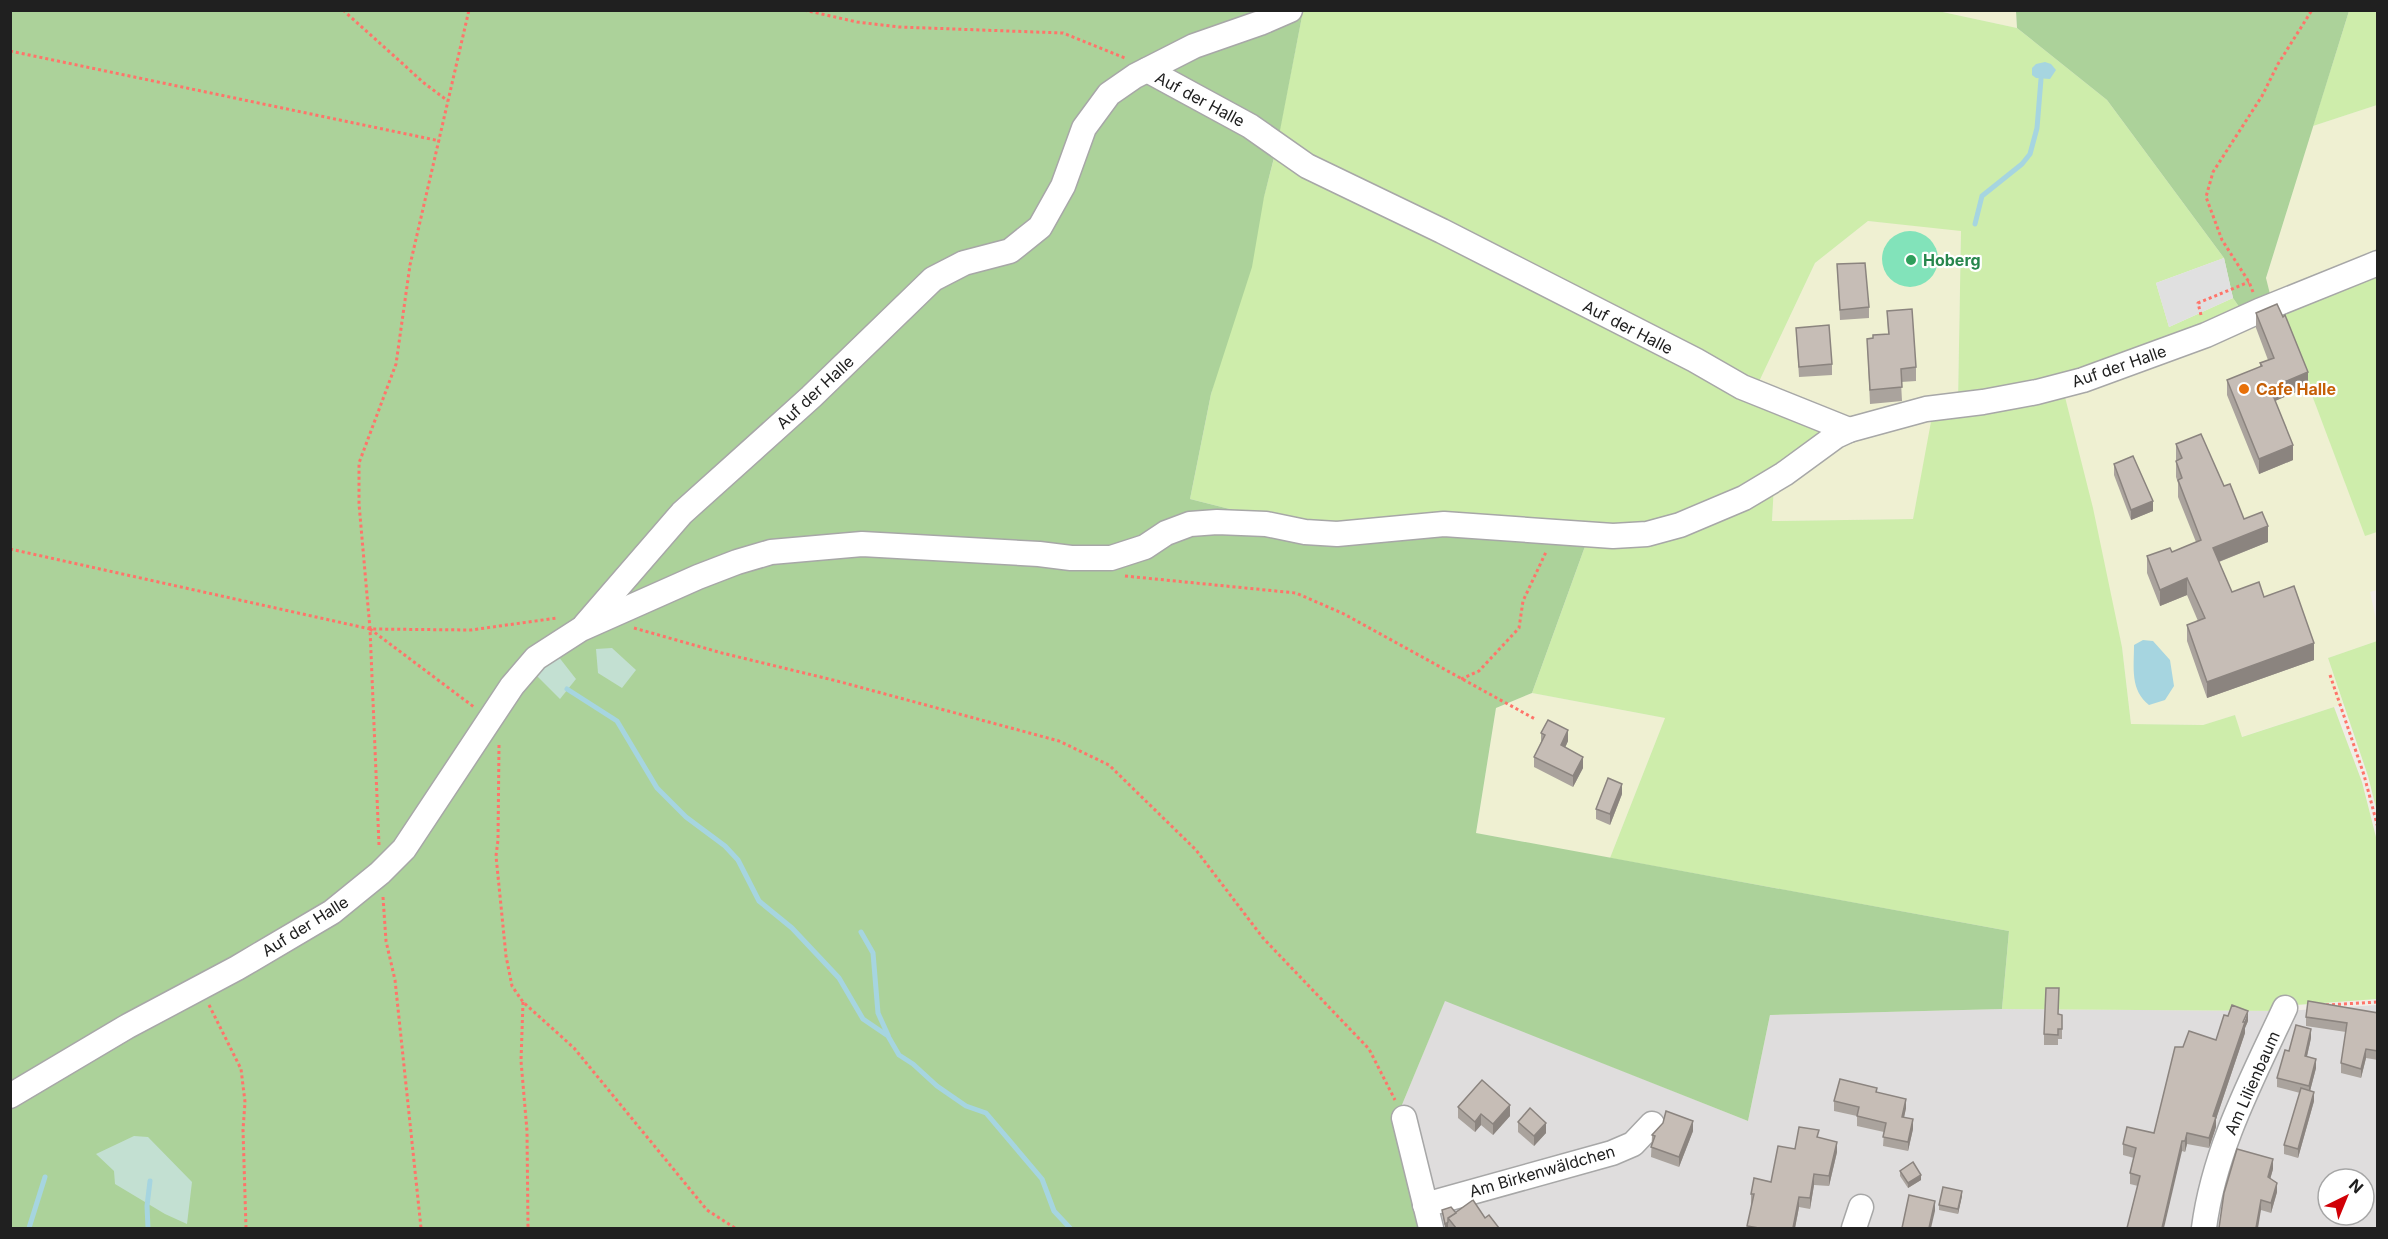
<svg xmlns="http://www.w3.org/2000/svg" width="2388" height="1239" font-family="Inter,sans-serif">
<style>
.residential{fill:#dfdddd;fill-rule:evenodd}
.farmland{fill:#eff0d2}
.grass{fill:#ceedab}
.forest{fill:#acd29a}
.wetland{fill:#c3e0d2}
.pitch{fill:#82e3ba}
.parking{fill:#e0e0e0}
.water{fill:#a6d5e0}
.lines{fill:none;stroke-linecap:round;stroke-linejoin:round}
.stream{stroke:#a6d5e0;stroke-width:5}
.minor-casing{stroke:#a7a7a7;stroke-width:27}
.path{stroke:#ff746a;stroke-width:3;stroke-dasharray:3 3;stroke-linecap:butt}
.minor{stroke:#fff;stroke-width:24}
.wall{fill:#aaa39d}
.shaded-wall{fill:#8b847f}
.building{fill:#c6bdb6;stroke:#8b847f;stroke-width:1.5}
.leisure-dot{fill:#2e9e5b;stroke:#fff;stroke-width:2}
.food-dot{fill:#e8710a;stroke:#fff;stroke-width:2}
.labels{text-anchor:middle;dominant-baseline:central;stroke-width:4.5;stroke-linejoin:round;paint-order:stroke}
.street-label{font-size:16px;fill:#202020;stroke:#fff}
.leisure-label{font-size:16px;font-weight:bold;fill:#27864d;stroke:#fff;text-anchor:start}
.food-label{font-size:16px;font-weight:bold;fill:#c56008;stroke:#fff;text-anchor:start}
</style>
<rect width="100%" height="100%" fill="#f1ede7"/>
<path class="residential" d="M1445,1000L1748,1121L1770,1015L2002,1009L2286,1011L2377,1005V1228H1429L1399,1112ZM2328,1179H2364V1215H2328Z"/>
<g class="farmland">
<path d="M1938,11H2016L2017,28Z"/>
<path d="M2377,105V260L2272,302L2266,278L2313,126Z"/>
<path d="M1868,221L1961,230L1958,402L1935,405L1913,519L1772,521L1774,485L1756,388L1815,263Z"/>
<path d="M2278,305L2365,535L2377,532V590L2370,592L2377,624V641L2328,658L2343,704L2241,737L2235,715L2203,725L2131,724L2122,647L2064,393Z"/>
<path d="M1532,693L1665,718L1610,858L1476,833L1496,708Z"/>
</g>
<g class="grass">
<path d="M1303,11H1938L2017,28L2107,100L2224,258L2156,283L2169,327L2233,298L2244,314L2140,358L1958,402L1961,231L1868,221L1815,263L1756,388L1277,143Z"/>
<path d="M2349,11H2377V105L2313,126Z"/>
<path d="M1276,151L1816,421L1826,436L1786,468L1646,531L1483,521H1277L1190,499L1211,394Z"/>
<path d="M2377,266V532L2365,536L2278,305Z"/>
<path d="M2064,393L2093,508L2122,647L2131,724L2203,725L2235,715L2242,737L2334,707L2362,782L2377,841V999L2284,1006L2282,1011L2002,1009L2009,931L1610,858L1665,718L1532,693L1588,538H1612L1774,485L1772,521L1913,519L1933,411Z"/>
<path d="M2377,641H2378L2377,812L2368,776L2328,658Z"/>
</g>
<g class="forest">
<path d="M10,11H1303L1277,146L1264,197L1252,267L1211,394L1190,499L1277,521H1375L1588,538L1532,693L1496,708L1476,833L2009,931L2002,1009L1770,1015L1748,1121L1445,1001L1399,1112L1429,1228H11Z"/>
<path d="M2016,11H2349L2266,278L2272,302L2244,314L2233,298L2224,258L2107,100L2017,28Z"/>
</g>
<g class="wetland">
<path d="M612,648L636,670L622,688L598,673L596,649Z"/>
<path d="M558,656L576,679L560,699L535,674Z"/>
<path d="M134,1136L148,1137L192,1182L187,1224L165,1214L115,1184L114,1171L96,1154Z"/>
</g>
<circle class="pitch" cx="1910" cy="259" r="28"/>
<path class="parking" d="M2224,258L2233,298L2169,327L2156,283Z"/>
<g class="water">
<path d="M2045,62L2051,64L2056,70L2050,79L2036,78L2032,75V68L2036,64Z"/>
<path d="M2143,640L2153,641L2170,660L2174,686L2165,700L2149,705C2130,690 2134,668 2134,645Z"/>
</g>
<g class="lines">
<g class="stream">
<path d="M1975,224L1982,196L2022,164L2030,154L2037,128L2041,79"/>
<path d="M567,689L617,721L657,788L686,817L725,846L738,860L759,901L792,928L839,978L863,1019L888,1036L899,1055L913,1064L937,1086L966,1106L986,1113L1042,1179L1054,1211L1070,1228"/>
<path d="M861,932L873,953L878,1013L888,1035"/>
<path d="M29,1228L45,1177"/>
<path d="M148,1228L147,1206L150,1181"/>
</g>
<defs>
<g id="minor">
<path d="M1147,70L1250,126L1307,166L1442,231L1695,360L1742,387L1849,430"/>
<path d="M585,625L682,513L811,397L933,279L964,263L1010,251L1040,227L1063,186L1084,128L1109,94L1135,76L1194,46L1260,23L1290,10"/>
<path d="M10,1096L128,1026L237,968L332,912L380,873L404,849L512,686L536,658L581,629L698,577L737,562L771,552L862,544L1039,554L1071,558H1111L1145,547L1166,533L1190,524L1217,522L1266,524L1305,532L1337,534L1444,524L1613,536L1647,534L1680,525L1744,498L1784,474L1836,436L1849,430L1926,409L1983,402L2037,392L2083,380L2206,335L2259,311L2378,263"/>
<path d="M1404,1118L1431,1228"/>
<path d="M1425,1205L1612,1153L1633,1144L1652,1124"/>
<path d="M1854,1228L1861,1207"/>
<path d="M2204,1228C2214,1150 2252,1079 2285,1008"/>
</g>
</defs>
<use href="#minor" class="minor-casing"/>
<g class="path">
<path d="M343,10L424,83L448,101"/>
<path d="M804,10L857,22L899,27L1063,33L1125,58"/>
<path d="M10,51L440,141"/>
<path d="M2253,292L2249,282L2222,240L2206,197L2213,172L2262,96L2278,64L2312,10"/>
<path d="M2201,315L2198,303L2249,282"/>
<path d="M10,549L370,629L471,630L557,618"/>
<path d="M1125,576L1296,593L1344,614L1535,719"/>
<path d="M634,628L722,653L837,681L1059,741L1109,765L1196,850L1263,938L1369,1049L1395,1100"/>
<path d="M370,629L474,707"/>
<path d="M2330,675L2364,775L2378,828"/>
<path d="M1461,679L1479,671L1519,628L1523,601L1546,552"/>
<path d="M499,745L498,840L496,856L506,956L512,986L523,1002L574,1048L707,1210L735,1228"/>
<path d="M379,845L370,629L359,504V463L396,364L410,265L469,10"/>
<path d="M383,897L386,941L395,980L421,1228"/>
<path d="M523,1002L521,1061L527,1131L528,1228"/>
<path d="M209,1005L241,1069L245,1102L243,1130L246,1228"/>
<path d="M2326,1005L2378,1002"/>
</g>
<use href="#minor" class="minor"/>
</g>
<g class="wall">
<path d="M1837,264L1869,307V318L1840,320Z"/>
<path d="M1887,311L1916,367V381L1901,382L1902,401L1870,404L1867,339L1873,338L1888,334Z"/>
<path d="M2256,313L2308,387L2275,401L2293,460L2259,474L2227,395V380L2260,367V363L2268,360L2256,328Z"/>
<path d="M1796,328L1832,364V375L1799,377Z"/>
<path d="M2176,444L2224,486L2244,519L2268,542L2219,562L2232,592L2264,597L2314,660L2207,698L2187,641V625L2198,621L2187,595L2160,606L2147,573V556L2172,552L2196,542L2178,497V483L2176,477Z"/>
<path d="M2114,464L2153,511L2131,520L2114,475Z"/>
<path d="M1541,733L1568,741L1565,748L1583,768L1573,787L1534,767V757L1541,742Z"/>
<path d="M1622,794L1610,825L1596,819V809Z"/>
<path d="M2378,1013V1060L2366,1058L2361,1078L2341,1073V1063L2346,1032L2306,1026V1017Z"/>
<path d="M2059,1014L2062,1015V1039H2058V1045H2044V1034Z"/>
<path d="M2248,1021L2245,1028V1033L2216,1119V1127L2209,1148L2187,1144L2185,1152L2182,1151L2138,1186L2130,1184V1173L2134,1158L2123,1155V1144L2154,1133L2183,1047L2216,1040Z"/>
<path d="M2311,1038L2307,1056L2316,1068L2310,1091L2314,1101L2298,1158L2284,1154V1145L2300,1093L2277,1087V1078L2289,1051Z"/>
<path d="M1877,1092L1906,1108L1904,1117L1913,1129L1908,1151L1883,1146L1884,1132L1857,1126V1116L1834,1111V1101Z"/>
<path d="M1458,1107L1510,1116L1493,1135L1481,1125L1475,1132L1458,1118Z"/>
<path d="M1518,1122L1546,1133L1534,1146L1518,1132Z"/>
<path d="M1693,1131L1679,1167L1651,1157L1652,1135Z"/>
<path d="M1819,1138L1837,1152L1829,1186L1814,1185L1810,1209L1799,1207L1795,1228H1747L1752,1204H1751V1194L1771,1182L1795,1149Z"/>
<path d="M2273,1169L2270,1179L2277,1192L2271,1213L2261,1210L2219,1228Z"/>
<path d="M1900,1171L1921,1180L1908,1188L1900,1176Z"/>
<path d="M1962,1196L1958,1214L1939,1210V1205Z"/>
<path d="M1442,1210L1485,1218L1499,1228H1448V1227L1445,1228Z"/>
</g>
<g class="shaded-wall">
<path d="M2308,372V387L2270,403V388Z"/>
<path d="M2293,445V460L2259,474V459Z"/>
<path d="M2153,501V511L2131,520V510Z"/>
<path d="M2268,526V542L2213,564V548Z"/>
<path d="M2187,578V595L2160,606V590Z"/>
<path d="M2314,643V660L2207,698V682Z"/>
<path d="M1568,730V741L1561,756V745Z"/>
<path d="M1583,757V768L1573,787V776Z"/>
<path d="M1622,784V794L1610,825V814Z"/>
<path d="M2248,1011V1021L2245,1028V1033L2216,1119V1127L2209,1148V1138L2213,1116Z"/>
<path d="M2311,1029V1038L2305,1065V1056Z"/>
<path d="M2366,1049V1058L2361,1078V1069Z"/>
<path d="M2316,1059V1068L2309,1095V1086Z"/>
<path d="M2314,1092V1101L2298,1158V1149Z"/>
<path d="M1906,1099V1108L1902,1127V1117Z"/>
<path d="M1510,1105V1116L1493,1135V1124Z"/>
<path d="M1481,1114V1125L1475,1132V1122Z"/>
<path d="M1913,1119V1129L1908,1151V1142Z"/>
<path d="M1693,1121V1131L1679,1167V1157Z"/>
<path d="M1546,1123V1133L1534,1146V1136Z"/>
<path d="M2187,1133V1144L2185,1152V1141Z"/>
<path d="M2182,1141V1151L2164,1228H2162Z"/>
<path d="M1837,1142V1152L1829,1186V1176Z"/>
<path d="M2273,1159V1169L2268,1187V1177Z"/>
<path d="M1814,1174V1185L1810,1209V1198Z"/>
<path d="M1921,1175V1180L1908,1188V1183Z"/>
<path d="M2277,1183V1192L2271,1213V1203Z"/>
<path d="M1962,1191V1196L1958,1214V1209Z"/>
<path d="M1799,1197V1207L1795,1228H1793Z"/>
<path d="M2261,1200V1210L2258,1228H2256Z"/>
<path d="M1935,1201V1211L1931,1228H1929Z"/>
<path d="M1448,1222V1227L1445,1228V1224Z"/>
</g>
<g class="building">
<path d="M1865,263L1869,307L1840,310L1837,264Z"/>
<path d="M2277,304L2283,317L2285,315L2308,372L2270,388L2293,445L2259,459L2227,380L2262,366L2260,363L2274,358L2256,313Z"/>
<path d="M1912,309L1916,367L1901,369L1902,387L1870,390L1867,339L1873,338V335L1889,334L1887,311Z"/>
<path d="M1829,325L1832,364L1799,367L1796,328Z"/>
<path d="M2201,434L2224,486L2230,484L2244,519L2262,512L2268,526L2213,548L2232,592L2259,582L2264,597L2294,586L2314,643L2207,682L2187,625L2205,618L2187,578L2160,590L2147,556L2170,548L2172,552L2201,540L2178,480L2182,478L2176,461L2182,458L2176,444Z"/>
<path d="M2133,456L2153,501L2131,510L2114,464Z"/>
<path d="M1548,720L1568,730L1561,745L1583,757L1573,776L1534,757L1545,735L1541,733Z"/>
<path d="M1608,778L1622,784L1610,814L1596,809Z"/>
<path d="M2046,988H2059L2058,1014L2062,1015V1029H2058V1035L2044,1034Z"/>
<path d="M2308,1001L2378,1013V1051L2366,1049L2361,1069L2341,1063L2347,1023L2306,1017Z"/>
<path d="M2232,1005L2248,1011L2243,1022H2245L2213,1116L2216,1117L2209,1138L2187,1133L2185,1141H2182L2162,1228H2127L2140,1176L2130,1173L2136,1148L2123,1144L2127,1127L2154,1133L2175,1047H2183L2189,1031L2216,1040L2224,1015L2228,1016Z"/>
<path d="M2296,1025L2311,1029L2305,1056L2316,1059L2309,1086L2277,1078L2285,1050L2289,1051Z"/>
<path d="M1840,1079L1877,1088L1876,1092L1906,1099L1902,1117L1913,1119L1908,1142L1883,1137L1886,1123L1857,1116L1859,1107L1834,1101Z"/>
<path d="M1482,1080L1510,1105L1493,1124L1481,1114L1475,1122L1458,1107Z"/>
<path d="M2301,1088L2314,1092L2298,1149L2284,1145Z"/>
<path d="M1530,1108L1546,1123L1534,1136L1518,1122Z"/>
<path d="M1666,1111L1693,1121L1679,1157L1651,1147L1655,1136L1652,1135L1663,1123Z"/>
<path d="M1799,1127L1819,1130L1817,1137L1837,1142L1829,1176L1814,1174L1810,1198L1799,1197L1793,1228H1759L1747,1226L1754,1194H1751L1754,1178L1771,1182L1778,1146L1795,1149Z"/>
<path d="M2237,1149L2273,1159L2268,1177L2277,1183L2271,1203L2261,1200L2256,1228H2219L2224,1193Z"/>
<path d="M1913,1162L1921,1175L1908,1183L1900,1171Z"/>
<path d="M1943,1187L1962,1191L1958,1209L1939,1205Z"/>
<path d="M1909,1195L1935,1201L1929,1228H1902Z"/>
<path d="M1473,1200L1485,1218L1489,1215L1499,1228H1456L1448,1218Z"/>
<path d="M1451,1207L1456,1213L1448,1218V1222L1445,1224L1442,1210Z"/>
</g>
<circle class="leisure-dot" cx="1911" cy="260" r="6"/>
<circle class="food-dot" cx="2244" cy="389" r="6"/>
<g class="labels">
<g class="street-label">
<text transform="translate(1200 99) rotate(28)">Auf der Halle</text>
<text transform="translate(1628 327) rotate(27)">Auf der Halle</text>
<text transform="translate(2119 366) rotate(-19)">Auf der Halle</text>
<text transform="translate(815 392) rotate(-43)">Auf der Halle</text>
<text transform="translate(305 926) rotate(-32)">Auf der Halle</text>
<text transform="translate(2252 1083) rotate(-66)">Am Lilienbaum</text>
<text transform="translate(1542 1171) rotate(-16)">Am Birkenwäldchen</text>
</g>
<g class="leisure-label">
<text x="1923" y="260">Hoberg</text>
</g>
<g class="food-label">
<text x="2256" y="389">Cafe Halle</text>
</g>
</g>
<rect width="2388" height="1239" fill="none" stroke="#202020" stroke-width="24"/>
<g transform="translate(2346 1197) rotate(43)"><circle r="28" fill="#ffffff" stroke="#a6a6a6" stroke-width="1.5"/>
<path d="M0-4.5L10 22L0 15L-10 22Z" fill="#d10007"/>
<text y="-9" font-size="16" font-weight="bold" text-anchor="middle" fill="#202020">N</text>
</g>
</svg>
